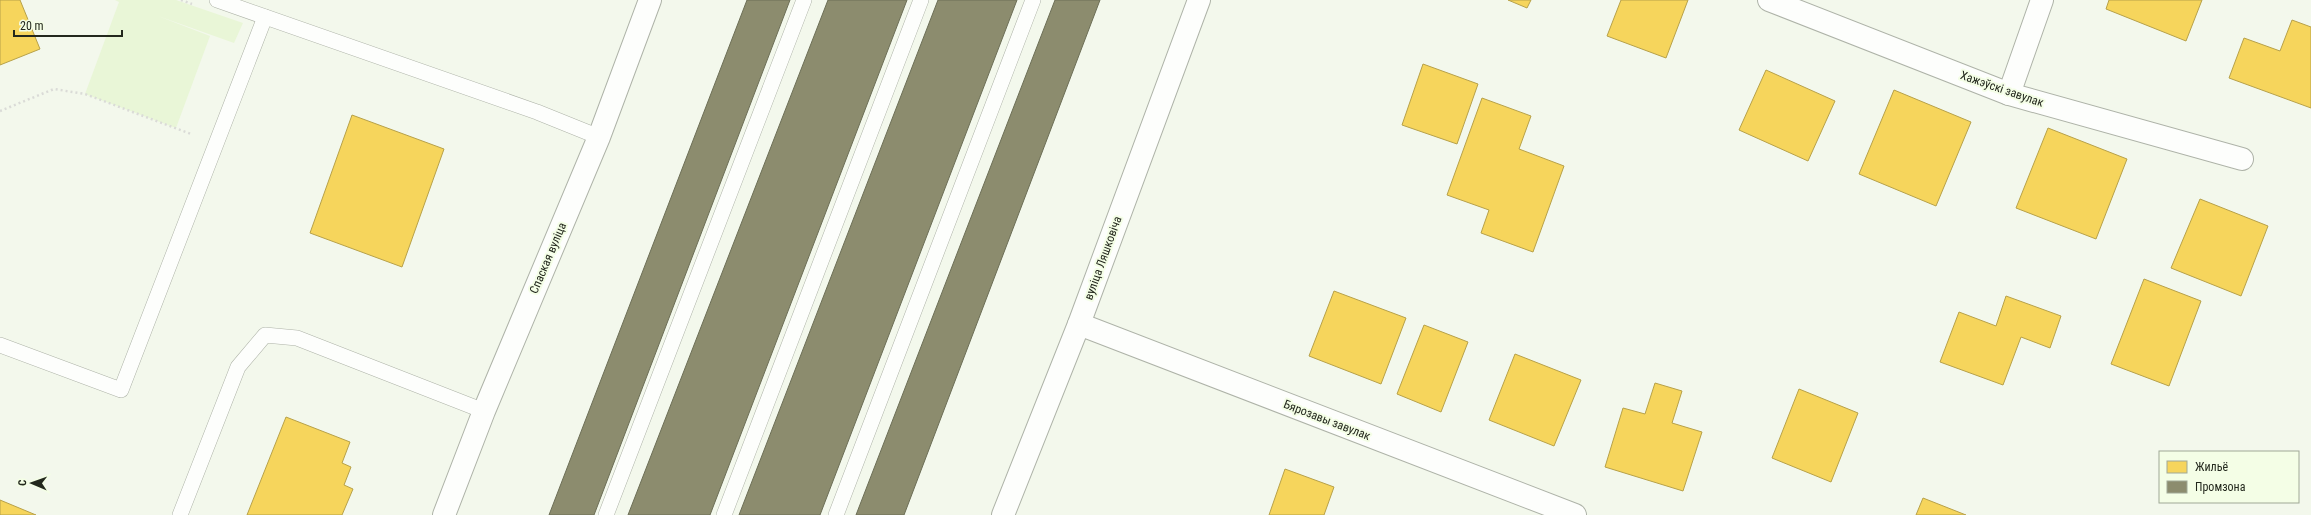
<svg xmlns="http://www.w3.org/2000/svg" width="2311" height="515" font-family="'Roboto Condensed',sans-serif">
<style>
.green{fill:#e9f6d7}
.homes{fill:#f6d55c;stroke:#b7a149}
.industry{fill:#8c8c6e;stroke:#6c6e56}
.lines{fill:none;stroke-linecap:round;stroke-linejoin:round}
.service-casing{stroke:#aeb3a8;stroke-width:16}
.minor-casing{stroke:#aeb3a8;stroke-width:24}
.tertiary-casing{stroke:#aeb3a8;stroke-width:24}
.path{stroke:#dadbd7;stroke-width:2.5;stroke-dasharray:2 3;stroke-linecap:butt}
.service{stroke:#fdfefc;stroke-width:15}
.minor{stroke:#fdfefc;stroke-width:22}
.tertiary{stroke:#fdfefc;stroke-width:22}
.labels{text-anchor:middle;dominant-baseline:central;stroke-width:4;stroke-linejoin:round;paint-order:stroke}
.street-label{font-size:12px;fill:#23281d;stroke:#f4fee6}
</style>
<rect width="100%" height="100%" fill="#f3f8ec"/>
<path class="green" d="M115,0H176L243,23L234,43L158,16L210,36L176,128L85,94L119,2Z"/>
<g class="homes">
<path d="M0,0H20L40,49L0,65Z"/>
<path d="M1508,0H1531L1527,8Z"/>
<path d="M1621,0H1688L1666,58L1607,36Z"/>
<path d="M2109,0H2202L2186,41L2106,9Z"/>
<path d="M2292,20L2311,27V108L2229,78L2244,38L2280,51Z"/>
<path d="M1423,64L1478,84L1457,144L1402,125Z"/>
<path d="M1766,70L1835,101L1808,161L1739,130Z"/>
<path d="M1894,90L1971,122L1936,206L1859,174Z"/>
<path d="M1482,98L1531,116L1519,149L1564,166L1533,252L1481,233L1489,210L1447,195Z"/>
<path d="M352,115L444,149L402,267L310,233Z"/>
<path d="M2048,128L2127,159L2096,239L2016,208Z"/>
<path d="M2200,199L2268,226L2241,296L2171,268Z"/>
<path d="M2144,279L2201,301L2169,386L2111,364Z"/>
<path d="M1334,291L1406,318L1381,384L1309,356Z"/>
<path d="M2006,296L2061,316L2050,348L2021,337L2003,385L1940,362L1959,312L1996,326Z"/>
<path d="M1424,325L1468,342L1441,412L1397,394Z"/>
<path d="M1515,354L1581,380L1554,446L1489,420Z"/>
<path d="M1655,383L1682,391L1672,423L1702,432L1683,491L1605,467L1623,408L1645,414Z"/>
<path d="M1799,389L1858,413L1831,482L1772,458Z"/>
<path d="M286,417L350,442L342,463L351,467L344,485L353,489L342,515H247Z"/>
<path d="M1285,469L1334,487L1324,515H1269Z"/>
<path d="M1923,498L1966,515H1916Z"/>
<path d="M0,500L36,515H0Z"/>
</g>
<g class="industry">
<path d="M747,0H790L594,515H549Z"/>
<path d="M828,0H907L710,515H628Z"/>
<path d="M938,0H1017L820,515H739Z"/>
<path d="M1055,0H1100L904,515H856Z"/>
</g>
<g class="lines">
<defs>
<g id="service">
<path d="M217,0L537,112L599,137"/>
<path d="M0,345L121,390L265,17"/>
<path d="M180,515L238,367L265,335L297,338L484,411"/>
<path d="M606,515L804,0"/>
<path d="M724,515L921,0"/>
<path d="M836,515L1033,0"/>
</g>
<g id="minor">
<path d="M1769,0L2009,94L2242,159"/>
<path d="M2009,94L2042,0"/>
<path d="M1079,324L1575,515"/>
<path d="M1003,515L1079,324L1199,0"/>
</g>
<path id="tertiary" d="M444,515L484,411L599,137L650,0"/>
</defs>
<use href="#service" class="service-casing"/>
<use href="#minor" class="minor-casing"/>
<use href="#tertiary" class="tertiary-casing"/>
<g class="path">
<path d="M181,0L192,4"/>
<path d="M0,111L54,89L85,94L191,134"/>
</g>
<use href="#service" class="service"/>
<use href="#minor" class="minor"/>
<use href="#tertiary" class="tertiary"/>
</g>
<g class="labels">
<g class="street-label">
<text transform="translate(2002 89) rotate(19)">Хажэўскі завулак</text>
<text transform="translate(548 258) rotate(-67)">Спаская вуліца</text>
<text transform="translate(1103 258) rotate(-70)">вуліца Ляшковіча</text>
<text transform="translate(1327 420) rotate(21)">Бярозавы завулак</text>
</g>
</g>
<rect x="2159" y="451" width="140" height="52" fill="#f4fee6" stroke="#a0a896"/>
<rect x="2167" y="461" width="20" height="12" fill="#f6d55c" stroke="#a0a896"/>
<text x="2195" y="471" font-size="12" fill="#23281d">Жильё</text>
<rect x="2167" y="481" width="20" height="12" fill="#8c8c6e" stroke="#a0a896"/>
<text x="2195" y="491" font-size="12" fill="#23281d">Промзона</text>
<g transform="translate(32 483) rotate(272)" stroke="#f4fee6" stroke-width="3" paint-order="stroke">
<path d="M0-3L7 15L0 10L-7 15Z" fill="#23281d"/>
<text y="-6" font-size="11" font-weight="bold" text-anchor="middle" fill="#23281d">С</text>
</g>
<path d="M14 30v6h108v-6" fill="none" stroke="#23281d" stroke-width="2"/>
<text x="20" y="30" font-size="12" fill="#23281d" stroke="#f4fee6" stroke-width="3" paint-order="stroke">20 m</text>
</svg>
